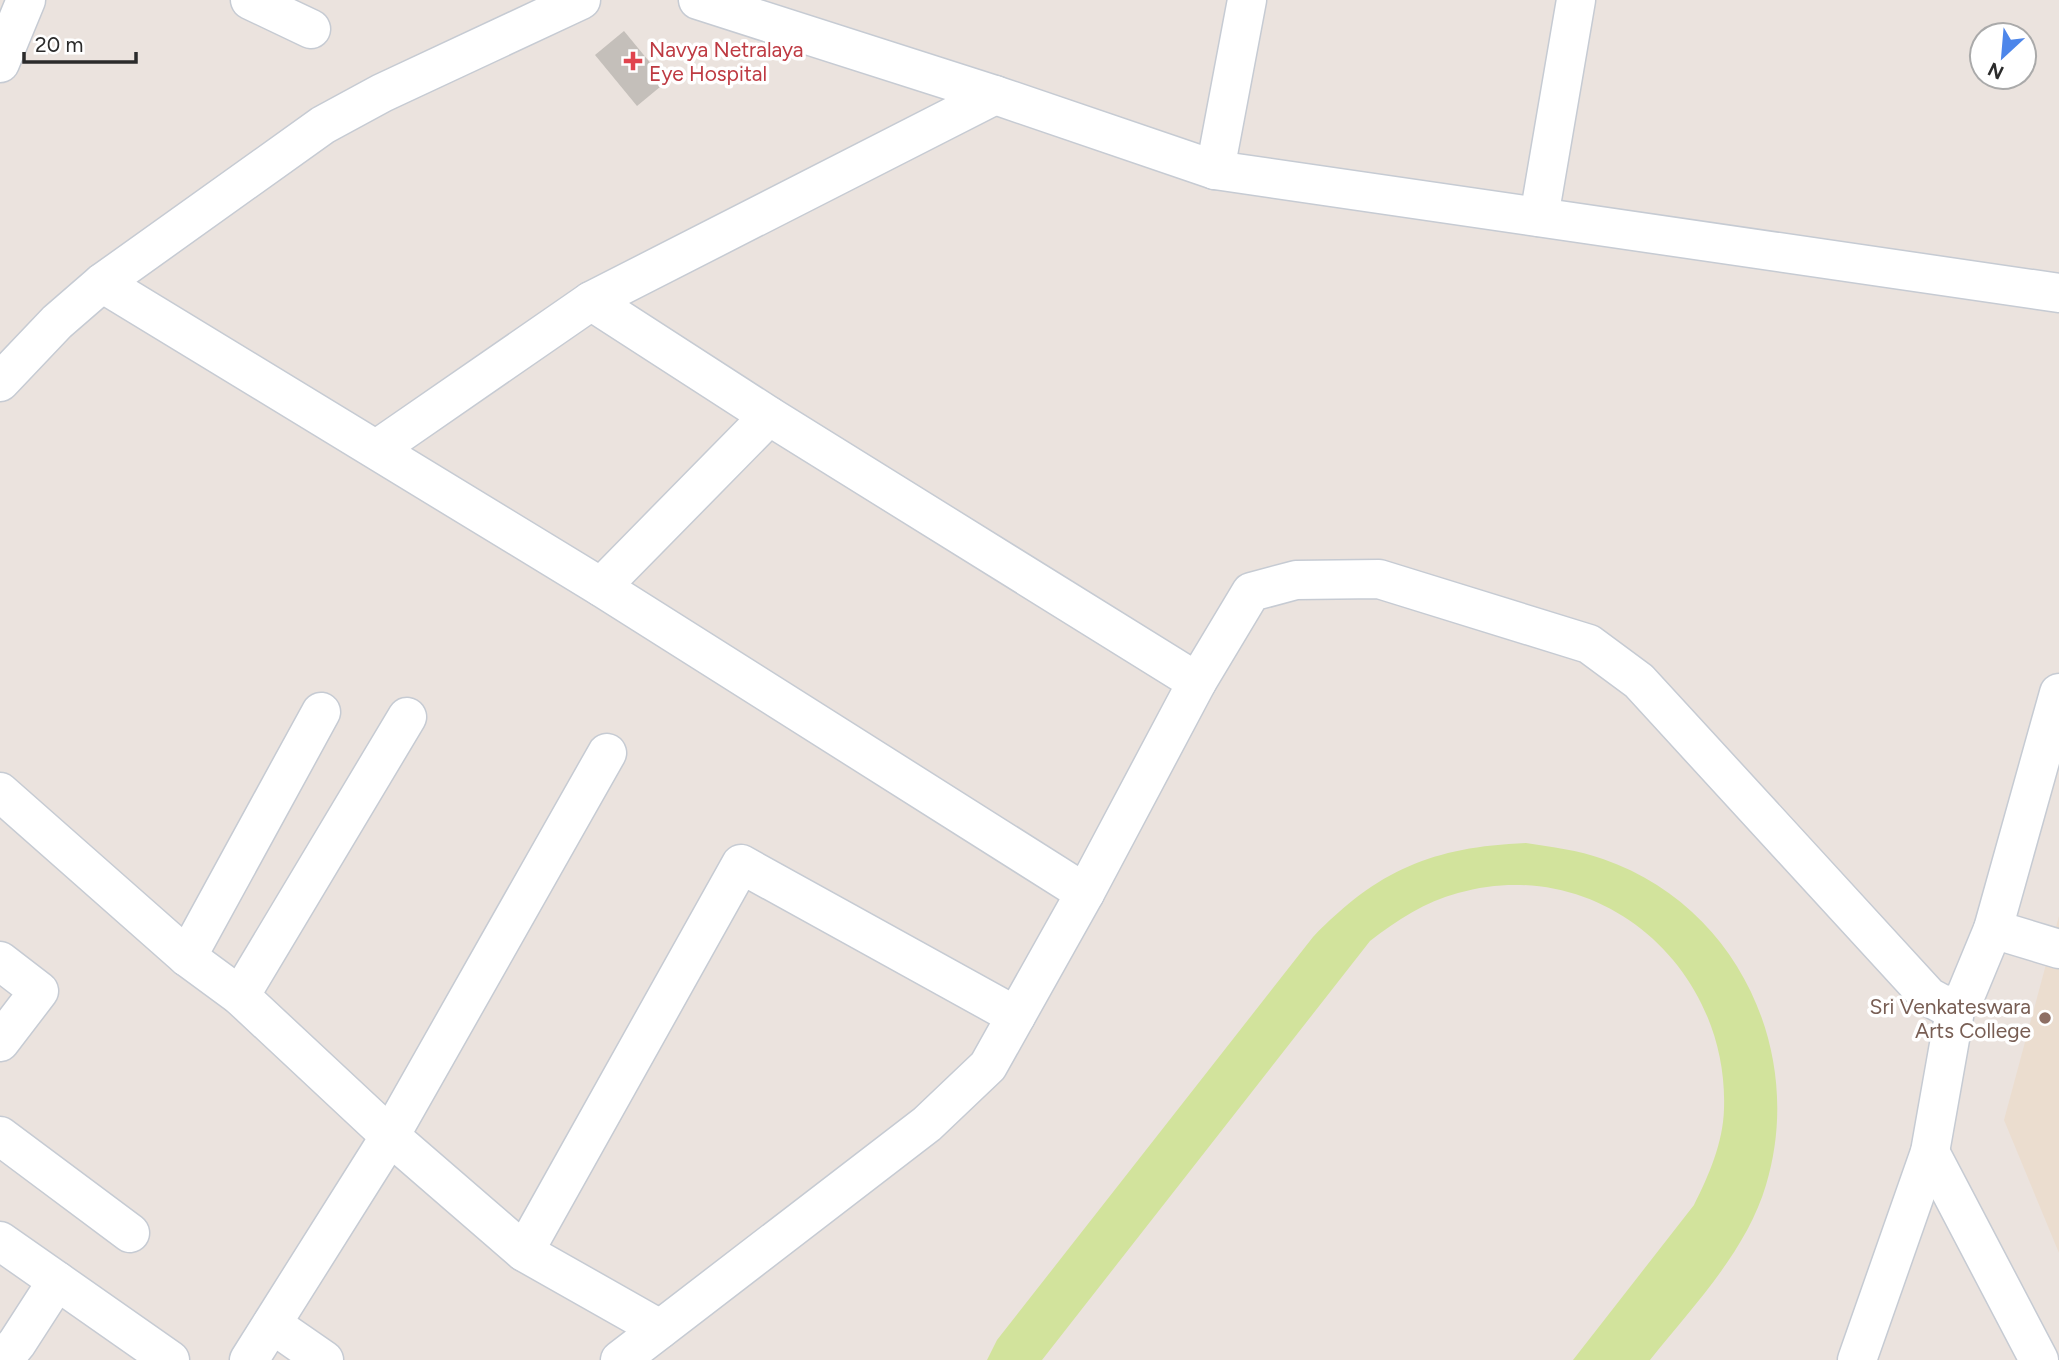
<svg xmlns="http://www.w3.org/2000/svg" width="2059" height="1360" font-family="Figtree,sans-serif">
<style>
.education{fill:#ebddcf}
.pitch{fill:#d2e39c}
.building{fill:#c4bfba}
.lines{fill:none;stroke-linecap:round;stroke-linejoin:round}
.minor-casing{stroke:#c6cbd3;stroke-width:41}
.minor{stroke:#fff;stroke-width:38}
.health-dot{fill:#e0444e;stroke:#fff;stroke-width:2.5}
.education-dot{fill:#8d6e63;stroke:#fff;stroke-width:2.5}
.labels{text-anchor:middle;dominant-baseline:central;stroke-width:7;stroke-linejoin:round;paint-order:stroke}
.health-label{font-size:21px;fill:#be3a42;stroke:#fff;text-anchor:start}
.education-label{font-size:21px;fill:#785e54;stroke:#fff;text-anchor:end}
</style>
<rect width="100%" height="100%" fill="#ebe3de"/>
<path class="education" d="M2059,916V1253L2004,1120Z"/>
<path class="pitch" d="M1526,843C1552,847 1578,850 1603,859C1737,905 1806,1052 1766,1185C1746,1252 1693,1306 1650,1360H1573L1694,1205C1709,1175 1723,1143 1724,1109C1729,967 1599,853 1458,893C1425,902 1397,920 1370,941L1042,1360H987L997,1340L1313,937C1378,870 1432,847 1526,843Z"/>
<path class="building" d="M624,31L666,82L637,106L595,55Z"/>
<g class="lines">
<defs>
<g id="minor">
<path d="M250,0L311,29"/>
<path d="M698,0L995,95L1215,170L2059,293"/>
<path d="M0,63L26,0"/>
<path d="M1215,170L1247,0"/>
<path d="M1539,217L1576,0"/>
<path d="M102,283L601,587L1085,893"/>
<path d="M591,301L995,95"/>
<path d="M0,382L57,322L102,283L323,125L382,93L581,0"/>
<path d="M377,449L591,301L769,416L1197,682"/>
<path d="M601,587L769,416"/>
<path d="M0,792L187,957L240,996L390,1136L524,1252L741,864L1016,1016"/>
<path d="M1993,929L2059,949"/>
<path d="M187,957L321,712"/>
<path d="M0,961L39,991L0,1042"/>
<path d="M240,996L407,717"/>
<path d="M0,1136L130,1233"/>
<path d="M1930,1152L2039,1360"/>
<path d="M0,1241L170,1360"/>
<path d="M524,1252L660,1329"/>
<path d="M272,1324L324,1360"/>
<path d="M3,1360L17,1343L57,1281"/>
<path d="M249,1360L390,1136L607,753"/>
<path d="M620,1360L927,1124L988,1066L1085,893L1197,682L1251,592L1296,580L1379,579L1589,644L1639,681L1929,997L1942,1004L1956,1005L1964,999L1993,929L2059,693"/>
<path d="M1857,1360L1930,1152L1956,1005"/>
</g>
</defs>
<use href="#minor" class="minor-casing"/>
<use href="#minor" class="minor"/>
</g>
<path class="health-dot" d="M629.5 50.5h7v7h7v7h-7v7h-7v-7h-7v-7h7z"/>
<circle class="education-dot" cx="2045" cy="1018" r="7"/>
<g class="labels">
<g class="health-label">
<text x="649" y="49">Navya Netralaya<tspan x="649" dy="24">Eye Hospital</tspan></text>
</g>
<g class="education-label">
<text x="2031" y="1006">Sri Venkateswara<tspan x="2031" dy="24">Arts College</tspan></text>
</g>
</g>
<g transform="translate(2003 56) rotate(206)"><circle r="33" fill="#ffffff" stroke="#aaaaaa" stroke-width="2"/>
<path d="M0-5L12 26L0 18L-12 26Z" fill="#4d86ea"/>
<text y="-10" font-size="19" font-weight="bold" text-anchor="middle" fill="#2b2b2b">N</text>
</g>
<path d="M24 52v10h112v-10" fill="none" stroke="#2b2b2b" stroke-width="3.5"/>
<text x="35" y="52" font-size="21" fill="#2b2b2b" stroke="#ffffff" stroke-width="5" paint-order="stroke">20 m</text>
</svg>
